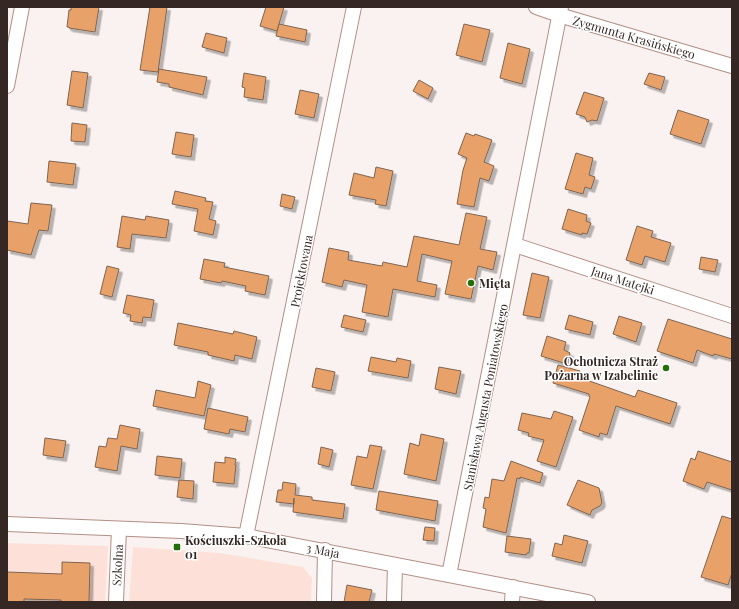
<svg xmlns="http://www.w3.org/2000/svg" width="739" height="609" font-family="'Playfair Display',serif">
<style>
.built{fill:#fde1d9}
.building{fill:#e9a16b;stroke:#7e6451;filter:url(#shadow)}
.lines{fill:none;stroke-linecap:round;stroke-linejoin:round}
.minor-casing{stroke:#b18f85;stroke-width:16}
.minor{stroke:#fff;stroke-width:14}
.poi-dot{fill:#246d0b;stroke:#fff;stroke-width:1.5}
.labels{text-anchor:middle;dominant-baseline:central;stroke-width:3;stroke-linejoin:round;paint-order:stroke}
.street-label{font-size:12px;fill:#352824;stroke:#fff}
.poi-label{font-size:12px;font-weight:bold;fill:#352824;stroke:#fff;text-anchor:start}
</style>
<defs>
<filter id="shadow"><feDropShadow dx="3.5" dy="3.5" stdDeviation="0" flood-color="#0004"/></filter>
</defs>
<rect width="100%" height="100%" fill="#faf2f0"/>
<g class="built">
<path d="M7,543L108,546L105,602H7Z"/>
<path d="M133,547L220,553L303,567L312,578L311,602H129Z"/>
</g>
<g class="building">
<path d="M71,7H99L95,32L69,28V27H67L69,10H71Z"/>
<path d="M150,7H167L158,72L140,70Z"/>
<path d="M266,7H284L277,31L260,26Z"/>
<path d="M279,24L307,30L305,42L276,36Z"/>
<path d="M464,24L490,30L482,62L456,55Z"/>
<path d="M206,33L227,38L224,53L202,47Z"/>
<path d="M508,43L530,49L522,84L500,78Z"/>
<path d="M159,69L207,77L203,95L169,87V84L157,82Z"/>
<path d="M72,71L88,73L83,108L67,105Z"/>
<path d="M244,73L266,77L263,100L244,97L245,88L242,87Z"/>
<path d="M649,73L665,77L661,90L644,84Z"/>
<path d="M419,80L433,88L428,99L413,91Z"/>
<path d="M300,90L319,94L314,118L295,114Z"/>
<path d="M584,92L604,98L597,121L592,120L587,122L585,117L576,114Z"/>
<path d="M678,110L709,120L701,144L670,134Z"/>
<path d="M72,123L87,125L85,142L71,141Z"/>
<path d="M176,132L194,135L191,157L172,154Z"/>
<path d="M466,133L474,136L475,134L492,140L484,162L494,166L489,181L480,178L474,207L457,204L463,170L467,158L458,154Z"/>
<path d="M576,153L593,158L589,175L595,177L591,189L585,187L583,194L565,189Z"/>
<path d="M49,161L76,164L73,185L47,182Z"/>
<path d="M376,167L393,171L386,206L375,204L376,200L349,195L354,173L374,178Z"/>
<path d="M175,191L206,198L205,201L213,202L209,219L216,221L213,235L194,231L198,209L172,204Z"/>
<path d="M282,194L295,197L292,209L280,206Z"/>
<path d="M31,203L52,205L48,231L39,230L31,255L7,250V221L28,224Z"/>
<path d="M568,209L587,215L586,221L591,223L587,234L582,233V235L562,229Z"/>
<path d="M466,213L487,217L480,249L497,252L493,270L478,266L471,299L445,294L452,261L422,254L417,281L437,285L435,297L393,289L388,317L362,312L367,285L344,280L342,287L322,282L329,248L349,252L348,260L382,266L383,262L407,267L414,236L459,245Z"/>
<path d="M122,216L145,220L146,216L169,220L166,238L132,234L130,249L117,247Z"/>
<path d="M637,226L653,231L651,237L671,243L665,262L645,256L642,265L626,260Z"/>
<path d="M701,257L718,260L715,272L699,269Z"/>
<path d="M204,259L225,263L224,267L269,276L265,295L245,291L246,286L222,281L221,283L200,279Z"/>
<path d="M107,266L119,269L112,297L100,294Z"/>
<path d="M532,273L549,277L540,318L523,315Z"/>
<path d="M127,295L154,300L151,318L143,317L142,323L130,321L131,315L123,313Z"/>
<path d="M344,315L366,320L363,332L341,327Z"/>
<path d="M569,315L593,322L590,335L565,329Z"/>
<path d="M619,316L642,323L636,342L613,334Z"/>
<path d="M668,319L732,339V359L714,354L713,356L697,350L693,363L657,351Z"/>
<path d="M178,323L233,334L234,331L257,337L252,359L235,355L234,361L208,355V352L174,345Z"/>
<path d="M547,336L566,342L564,350L570,353L567,364L541,356Z"/>
<path d="M371,357L396,362L397,358L411,361L408,378L368,371Z"/>
<path d="M558,365L580,371L578,377L635,397L638,390L677,403L670,424L616,406L607,435L600,433L599,437L579,430L590,397L589,396V394L553,383Z"/>
<path d="M439,367L461,371L456,394L435,389Z"/>
<path d="M316,368L335,372L331,391L312,387Z"/>
<path d="M198,381L211,385L204,416L153,406L156,390L195,398Z"/>
<path d="M208,408L248,417L245,432L230,429L229,434L204,429Z"/>
<path d="M554,411L573,417L556,467L537,461L544,440L528,436L529,433L518,430L522,413L551,419Z"/>
<path d="M120,425L140,429L137,449L121,446L117,471L95,467L99,446L106,447L108,438L117,439Z"/>
<path d="M421,434L444,439L436,481L404,474L410,443L419,446Z"/>
<path d="M45,438L66,441L63,458L43,455Z"/>
<path d="M370,445L382,447L373,489L351,485L357,456L367,458Z"/>
<path d="M321,447L333,450L329,467L318,464Z"/>
<path d="M698,451L732,462V490L707,482L704,489L683,481L691,458L695,460Z"/>
<path d="M157,456L182,459L180,478L155,475Z"/>
<path d="M225,457L236,459L235,465H236L234,484L213,482L215,462L225,463Z"/>
<path d="M511,461L543,473L540,483L520,477V479L517,478L506,533L483,527L486,509L483,508L485,497L489,498L492,479L504,481Z"/>
<path d="M179,480L194,481L193,499L177,497Z"/>
<path d="M578,480L599,488L602,503L600,506L592,510L590,515L567,505Z"/>
<path d="M283,482L296,484L295,495L312,497V500L345,504L343,519L293,512L294,498V504L276,502L278,490H282Z"/>
<path d="M379,491L438,501L435,521L376,510Z"/>
<path d="M722,516L732,519V573L728,585L701,577Z"/>
<path d="M425,527L435,528L434,541L423,540Z"/>
<path d="M564,535L588,541L582,563L552,556L555,543L562,545Z"/>
<path d="M507,536L531,539L529,553H527L526,555L505,552Z"/>
<path d="M62,562L90,563L89,602H61V600L24,599V602H7V572L62,574Z"/>
<path d="M347,585L372,590L369,602H344Z"/>
</g>
<g class="lines">
<defs>
<g id="minor">
<path d="M536,7L559,15L732,66"/>
<path d="M7,86L22,7"/>
<path d="M515,245L732,316"/>
<path d="M7,524L181,531L246,536L588,602"/>
<path d="M246,536L354,7"/>
<path d="M449,575L561,7"/>
<path d="M116,602L119,529"/>
<path d="M324,602L325,550"/>
<path d="M394,602L395,565"/>
<path d="M512,602L513,587"/>
</g>
</defs>
<use href="#minor" class="minor-casing"/>
<use href="#minor" class="minor"/>
</g>
<g class="poi-dot">
<circle cx="471" cy="283" r="4"/>
<circle cx="666" cy="368" r="4"/>
<rect x="173" y="543" width="8" height="8" rx="2"/>
</g>
<g class="labels">
<g class="street-label">
<text transform="translate(634 37) rotate(16)">Zygmunta Krasińskiego</text>
<text transform="translate(301 271) rotate(-79)">Projektowana</text>
<text transform="translate(623 280) rotate(18)">Jana Matejki</text>
<text transform="translate(485 397) rotate(-79)">Stanisława Augusta Poniatowskiego</text>
<text transform="translate(323 550) rotate(11)">3 Maja</text>
<text transform="translate(117 565) rotate(-87)">Szkolna</text>
</g>
<g class="poi-label">
<text x="479" y="283">Mięta</text>
<text x="658" y="361" text-anchor="end">Ochotnicza Straż<tspan x="658" dy="14">Pożarna w Izabelinie</tspan></text>
<text x="185" y="540">Kościuszki-Szkoła<tspan x="185" dy="14">01</tspan></text>
</g>
</g>
<rect width="739" height="609" fill="none" stroke="#352824" stroke-width="16"/>
</svg>
